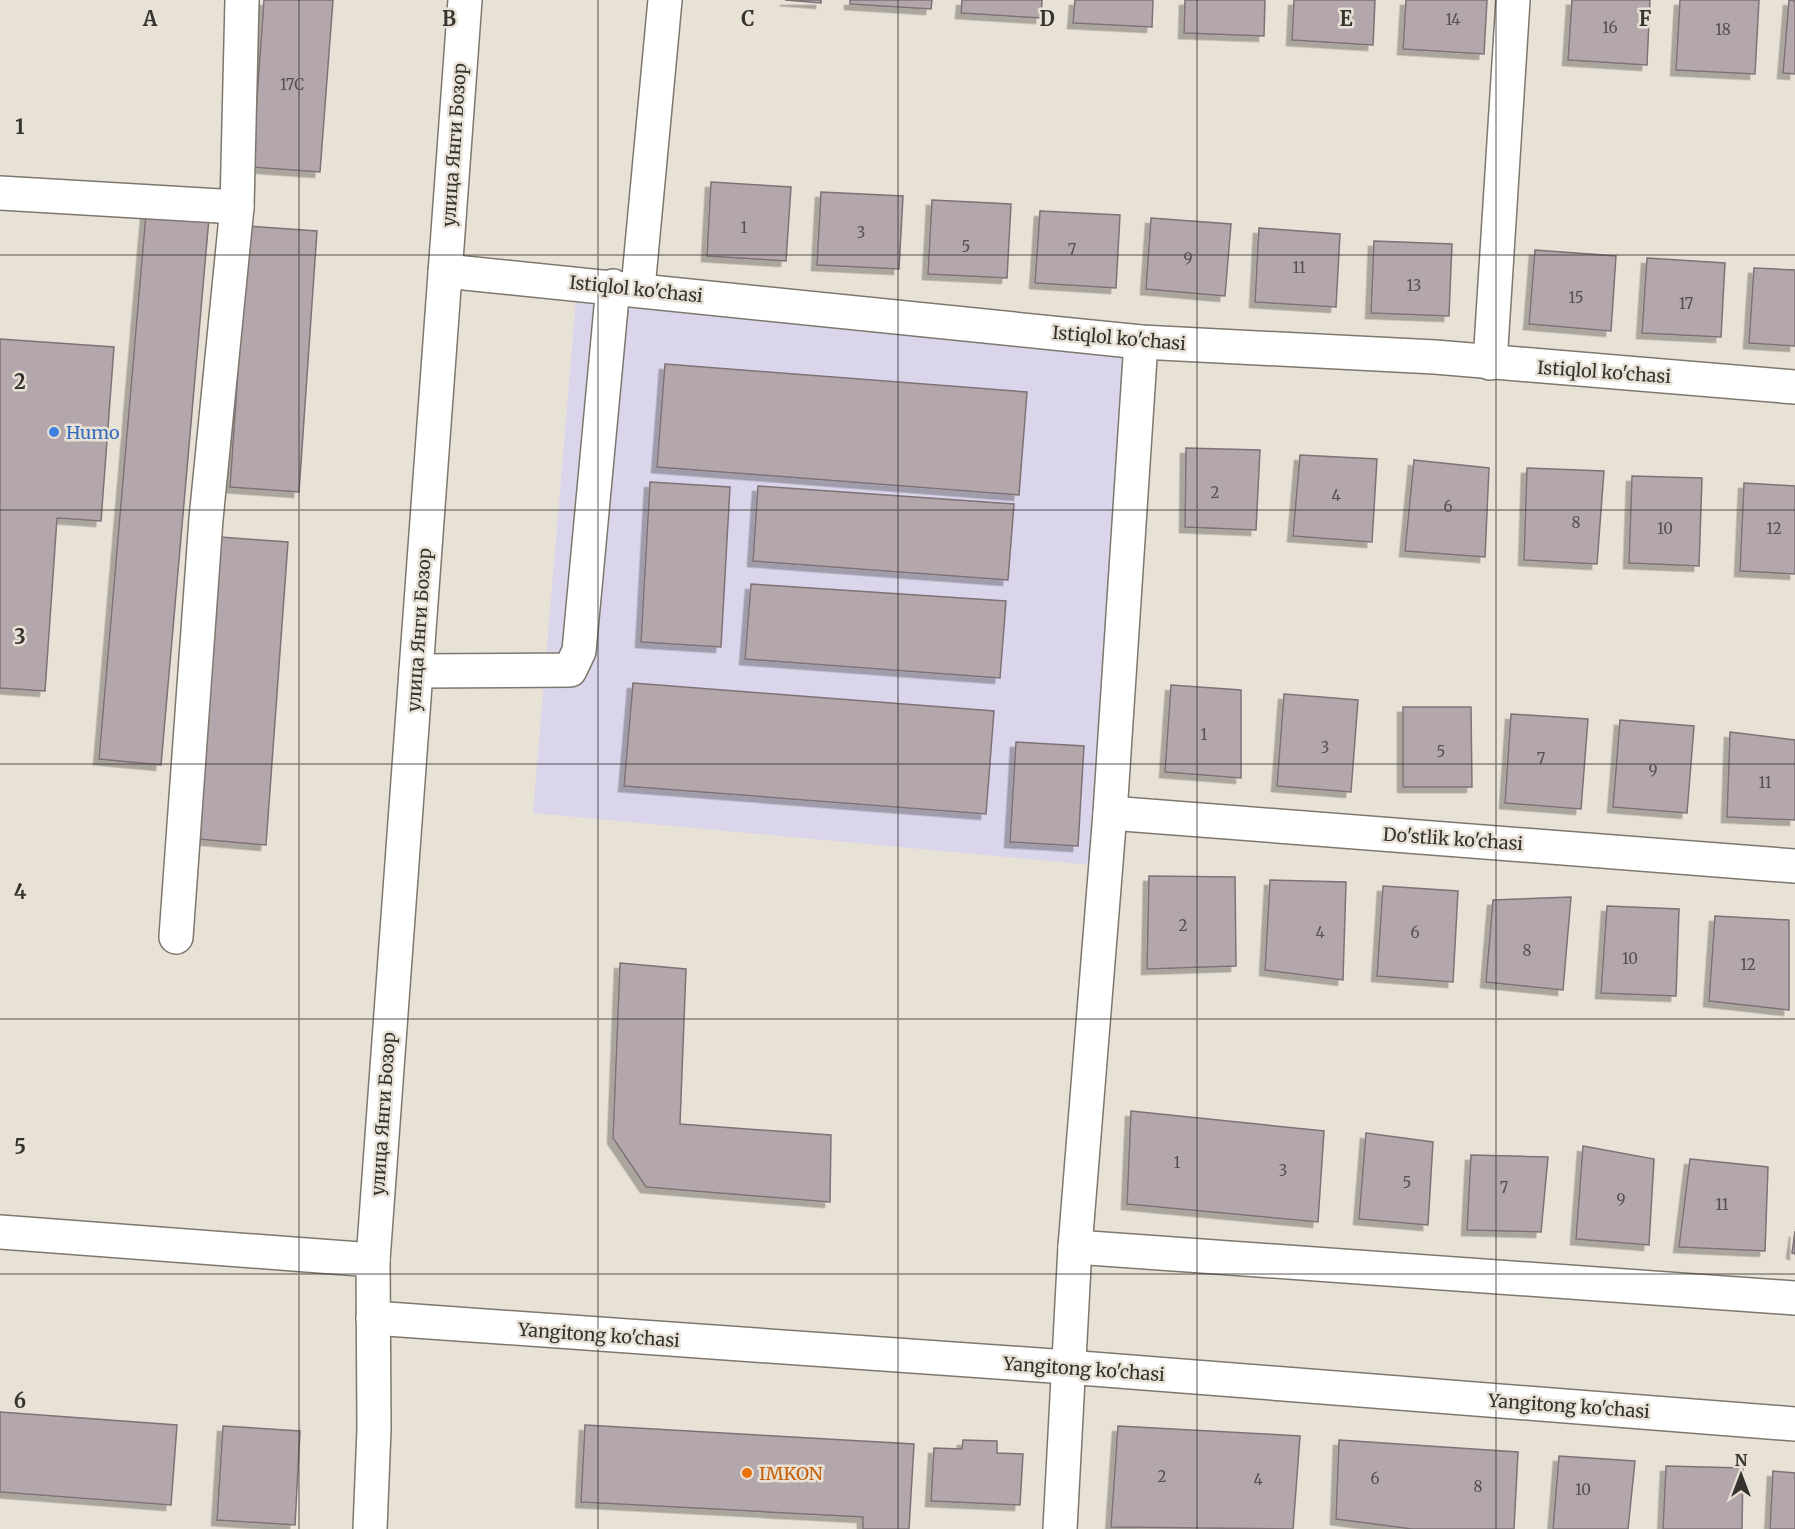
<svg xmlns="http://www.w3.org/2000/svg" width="1795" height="1529" font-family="Merriweather,serif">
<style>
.commercial{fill:#dad5ea}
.building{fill:#b4a7ac;stroke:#7e7277;stroke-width:1.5;filter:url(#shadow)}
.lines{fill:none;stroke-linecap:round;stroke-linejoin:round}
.minor-casing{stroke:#7e776d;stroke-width:36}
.minor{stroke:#fff;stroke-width:33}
.grid{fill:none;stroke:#36332f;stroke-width:1.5;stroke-opacity:0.55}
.shop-dot{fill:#3f7fe0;stroke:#e8e1d6;stroke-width:2}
.food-dot{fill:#e8710a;stroke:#e8e1d6;stroke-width:2}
.labels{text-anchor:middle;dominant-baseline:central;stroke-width:5;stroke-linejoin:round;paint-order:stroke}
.number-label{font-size:15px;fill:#56504e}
.street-label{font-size:18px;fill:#36332f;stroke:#e8e1d6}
.shop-label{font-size:18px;fill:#366cbe;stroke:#e8e1d6;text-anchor:start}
.food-label{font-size:18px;fill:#c56008;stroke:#e8e1d6;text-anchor:start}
.grid-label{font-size:20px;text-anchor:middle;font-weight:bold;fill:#36332f;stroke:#e8e1d6;stroke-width:5;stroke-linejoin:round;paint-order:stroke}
</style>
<defs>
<filter id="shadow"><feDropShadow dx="-5.5" dy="5.5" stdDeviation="0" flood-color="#0004"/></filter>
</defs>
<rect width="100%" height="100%" fill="#e8e1d6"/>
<path class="commercial" d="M576,299L1129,355L1092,865L533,813Z"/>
<g class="building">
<path d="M264,0H333L320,172L252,167Z"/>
<path d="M785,0H821V3Z"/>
<path d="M850,0H932L931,9L850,4Z"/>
<path d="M962,0H1042L1041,18L961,13Z"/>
<path d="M1075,0H1153L1152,27L1073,23Z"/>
<path d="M1185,0H1265L1264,36L1184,33Z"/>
<path d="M1294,0H1375L1373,45L1292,40Z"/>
<path d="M1406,0H1487L1484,54L1403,49Z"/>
<path d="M1572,0H1650L1647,65L1568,60Z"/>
<path d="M1680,0H1759L1755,74L1676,70Z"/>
<path d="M1789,0L1795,1V74L1783,73Z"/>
<path d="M711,182L791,187L786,261L707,256Z"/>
<path d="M821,192L903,196L899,269L817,265Z"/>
<path d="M932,200L1011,204L1007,278L928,274Z"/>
<path d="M1040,211L1120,215L1116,288L1035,283Z"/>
<path d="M146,213L209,218L161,765L99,759Z"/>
<path d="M1151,218L1231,224L1225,296L1146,289Z"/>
<path d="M248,226L317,231L299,492L230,487Z"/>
<path d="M1259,228L1340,234L1336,307L1255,302Z"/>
<path d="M1374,241L1452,244L1449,316L1371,313Z"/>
<path d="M1535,250L1616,256L1611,331L1529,324Z"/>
<path d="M1647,258L1725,263L1721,337L1642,333Z"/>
<path d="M1754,268L1795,270V346L1749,343Z"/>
<path d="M0,339L114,347L101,521L57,518L45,691L0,688Z"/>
<path d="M665,364L1027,392L1019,495L657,467Z"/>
<path d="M1186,448L1260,450L1256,530L1185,527Z"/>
<path d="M1300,455L1377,459L1372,542L1293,536Z"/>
<path d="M1414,460L1489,468L1485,557L1405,551Z"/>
<path d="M1527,468L1604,471L1597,564L1524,560Z"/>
<path d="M1632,476L1702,478L1699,566L1629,563Z"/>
<path d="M650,482L730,487L721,647L641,642Z"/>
<path d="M1744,483L1795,486V574L1740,571Z"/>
<path d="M758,486L1014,504L1008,580L753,561Z"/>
<path d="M220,537L288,542L266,845L198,839Z"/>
<path d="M751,584L1006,601L1000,678L745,659Z"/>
<path d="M633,683L994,711L986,814L624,786Z"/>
<path d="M1171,685L1241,690V778L1165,772Z"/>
<path d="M1284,694L1358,700L1351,792L1277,786Z"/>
<path d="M1403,707H1471L1472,787H1403Z"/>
<path d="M1511,714L1588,719L1581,809L1505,803Z"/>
<path d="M1620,720L1694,726L1687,813L1613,807Z"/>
<path d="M1730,732L1795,740V820L1727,817Z"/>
<path d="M1016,742L1084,746L1078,846L1010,842Z"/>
<path d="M1149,876L1235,877L1236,966L1147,969Z"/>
<path d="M1270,880L1346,882L1343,980L1265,970Z"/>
<path d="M1383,886L1458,891L1453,982L1377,976Z"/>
<path d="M1571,897L1563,990L1486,982L1493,900Z"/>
<path d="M1607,906L1679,909L1676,996L1601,993Z"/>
<path d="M1715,916L1789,920V1010L1709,1001Z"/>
<path d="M620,963L686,969L680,1124L831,1135L830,1202L646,1187L613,1138Z"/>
<path d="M1131,1111L1324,1131L1318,1222L1127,1204Z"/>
<path d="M1366,1133L1433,1142L1428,1225L1359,1219Z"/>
<path d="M1583,1146L1654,1159L1649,1245L1576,1239Z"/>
<path d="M1471,1155L1548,1157L1541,1232L1467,1230Z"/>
<path d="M1690,1159L1768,1167L1765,1251L1679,1247Z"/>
<path d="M1795,1231V1254L1792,1253Z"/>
<path d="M0,1412L177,1425L171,1505L0,1492Z"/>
<path d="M585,1425L914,1444L909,1529H863V1517L581,1502Z"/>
<path d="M223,1426L300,1431L295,1525L217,1520Z"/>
<path d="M1118,1426L1300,1436L1293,1529L1111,1527Z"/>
<path d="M963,1440L997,1441V1453L1023,1454L1020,1505L931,1501L934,1448L962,1449Z"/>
<path d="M1339,1440L1518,1452L1514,1529H1412L1336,1519Z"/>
<path d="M1559,1456L1635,1461L1628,1529H1553Z"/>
<path d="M1666,1466L1743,1468L1742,1529H1663Z"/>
<path d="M1773,1471L1795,1473V1529H1770Z"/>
</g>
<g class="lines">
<defs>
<g id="minor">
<path d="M0,193L237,207"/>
<path d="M445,271L1141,342L1435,357L1795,387"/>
<path d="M638,288L665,0"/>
<path d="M1490,363L1513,0"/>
<path d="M416,671L570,670L579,651L613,286"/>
<path d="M1110,813L1795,866"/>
<path d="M176,937L206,519L237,207L242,0"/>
<path d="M0,1232L373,1260"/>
<path d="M1075,1247L1795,1298"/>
<path d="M373,1318L1067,1367L1795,1424"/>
<path d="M370,1529L374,1429L373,1260L465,0"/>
<path d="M1060,1529L1075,1247L1110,813L1141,342"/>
</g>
</defs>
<use href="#minor" class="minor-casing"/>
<use href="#minor" class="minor"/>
</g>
<path class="grid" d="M299,0V1529M598,0V1529M898,0V1529M1197,0V1529M1496,0V1529M0,255H1795M0,510H1795M0,764H1795M0,1019H1795M0,1274H1795"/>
<circle class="shop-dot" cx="54" cy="432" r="6"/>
<circle class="food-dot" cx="747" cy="1473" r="6"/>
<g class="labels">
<g class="number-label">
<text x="1453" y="19">14</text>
<text x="1610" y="27">16</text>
<text x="1723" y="29">18</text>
<text x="292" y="84">17С</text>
<text x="744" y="227">1</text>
<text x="861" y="232">3</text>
<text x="966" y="246">5</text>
<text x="1072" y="249">7</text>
<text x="1188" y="258">9</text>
<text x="1299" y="267">11</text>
<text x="1414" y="285">13</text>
<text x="1576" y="297">15</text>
<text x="1686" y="303">17</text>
<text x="1215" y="492">2</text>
<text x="1336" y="495">4</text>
<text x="1448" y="506">6</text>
<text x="1576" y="522">8</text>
<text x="1665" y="528">10</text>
<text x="1774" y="528">12</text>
<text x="1204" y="734">1</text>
<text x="1325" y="747">3</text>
<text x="1441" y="751">5</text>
<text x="1541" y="758">7</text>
<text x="1653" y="770">9</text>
<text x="1765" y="782">11</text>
<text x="1183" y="925">2</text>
<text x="1320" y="932">4</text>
<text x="1415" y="932">6</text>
<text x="1527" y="950">8</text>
<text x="1630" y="958">10</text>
<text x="1748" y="964">12</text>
<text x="1177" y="1162">1</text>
<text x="1283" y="1170">3</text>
<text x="1407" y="1182">5</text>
<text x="1504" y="1187">7</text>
<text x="1621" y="1199">9</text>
<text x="1722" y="1204">11</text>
<text x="1162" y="1476">2</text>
<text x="1375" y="1478">6</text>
<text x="1258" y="1479">4</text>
<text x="1478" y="1486">8</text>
<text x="1583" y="1489">10</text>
</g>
<g class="street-label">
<text transform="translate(454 145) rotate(-86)">улица Янги Бозор</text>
<text transform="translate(636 289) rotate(6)">Istiqlol ko'chasi</text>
<text transform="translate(1119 338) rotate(5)">Istiqlol ko'chasi</text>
<text transform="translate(1604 372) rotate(4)">Istiqlol ko'chasi</text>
<text transform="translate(419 630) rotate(-86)">улица Янги Бозор</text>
<text transform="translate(1453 839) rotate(4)">Do'stlik ko'chasi</text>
<text transform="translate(383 1114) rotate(-86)">улица Янги Бозор</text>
<text transform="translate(599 1335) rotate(4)">Yangitong ko'chasi</text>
<text transform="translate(1084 1369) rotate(4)">Yangitong ko'chasi</text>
<text transform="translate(1569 1406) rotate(4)">Yangitong ko'chasi</text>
</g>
<g class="shop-label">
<text x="66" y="432">Humo</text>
</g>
<g class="food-label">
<text x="759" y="1473">IMKON</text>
</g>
</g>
<g class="grid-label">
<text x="150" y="26">A</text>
<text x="449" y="26">B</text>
<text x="748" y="26">C</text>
<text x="1047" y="26">D</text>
<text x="1346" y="26">E</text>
<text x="1645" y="26">F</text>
<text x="20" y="134">1</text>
<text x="20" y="389">2</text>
<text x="20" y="644">3</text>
<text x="20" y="899">4</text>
<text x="20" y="1154">5</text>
<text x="20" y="1408">6</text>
</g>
<g transform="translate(1741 1475)" stroke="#e8e1d6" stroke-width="4.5" paint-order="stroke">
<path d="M0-4.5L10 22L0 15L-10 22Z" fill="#36332f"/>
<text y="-9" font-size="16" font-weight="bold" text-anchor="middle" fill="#36332f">N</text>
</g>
</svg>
